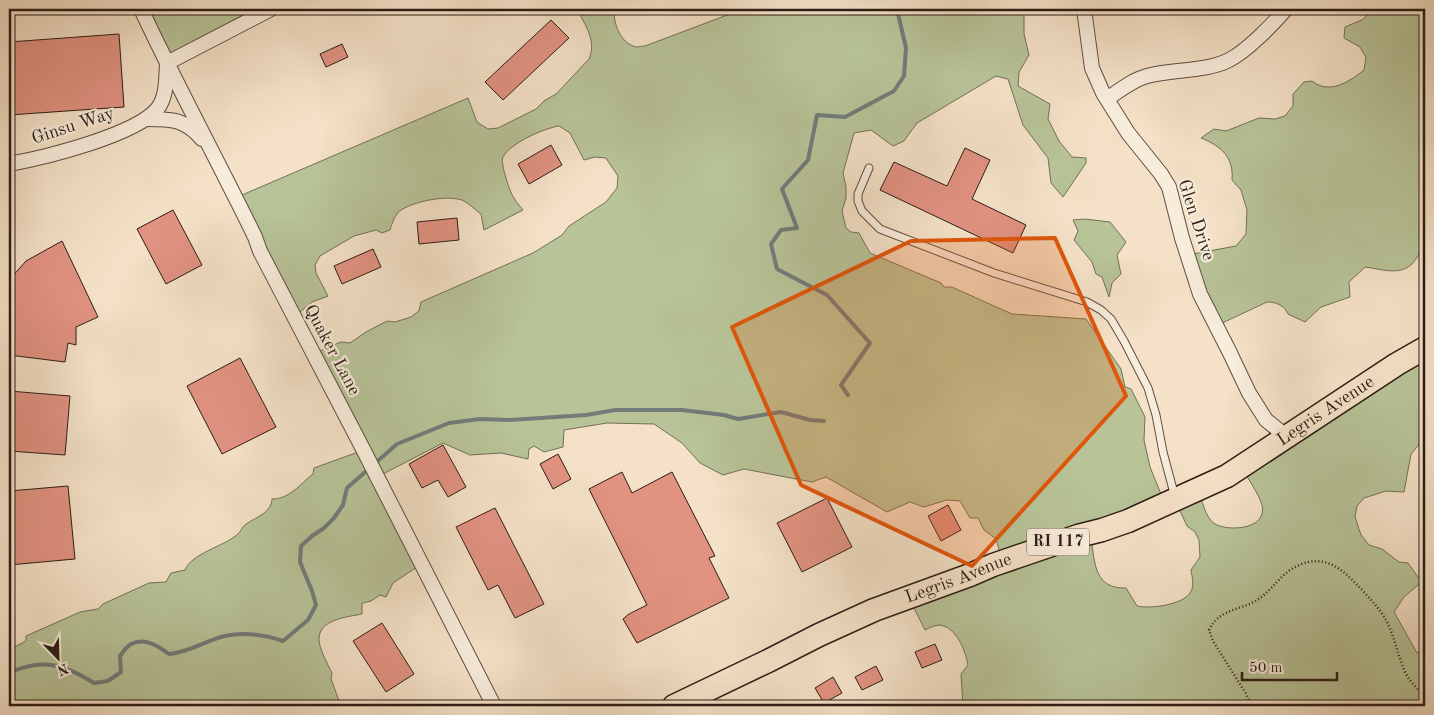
<svg xmlns="http://www.w3.org/2000/svg" width="1434" height="715" font-family="'Old Standard TT',serif">
<style>
.green{fill:#b8c398;stroke:#727057}
.lines{fill:none;stroke-linecap:round;stroke-linejoin:round}
.stream{stroke:#717c7b;stroke-width:4}
.building{fill:#e19281;stroke:#2c1d16}
.service-casing{stroke:#5e4e42;stroke-width:9}
.minor-casing{stroke:#5e4e42;stroke-width:16}
.primary-casing{stroke:#2c1d16;stroke-width:25}
.path{stroke:#2c1d16;stroke-width:2.5;stroke-dasharray:1 2.5;stroke-linecap:butt}
.service{stroke:#f8ecdb;stroke-width:7}
.minor{stroke:#f8ecdb;stroke-width:14}
.primary{stroke:#f4e1c7;stroke-width:22}
.marked{fill:#df560c;fill-opacity:0.2;stroke:#df560c;stroke-width:4;stroke-linejoin:round}
.labels{text-anchor:middle;dominant-baseline:central;stroke-width:4.5;stroke-linejoin:round;paint-order:stroke}
.shield{fill:#f8ecdb;stroke:#695b51;stroke-width:1}
.shield-label{font-size:16px;font-weight:bold;fill:#2c1d16}
.street-label{font-size:18px;fill:#2c1d16;stroke:#f8ecdb}
</style>
<rect width="100%" height="100%" fill="#f4e1c7"/>
<filter id="stains"><feTurbulence type="fractalNoise" baseFrequency=".004" numOctaves="4"/><feColorMatrix values="0 0 0 0 .2 0 0 0 0 .09 0 0 0 0 .02 0 0 0 .5 -.17"/></filter>
<radialGradient id="worn" r=".72"><stop offset=".6" stop-color="#630" stop-opacity="0"/><stop offset="1" stop-color="#630" stop-opacity=".3"/></radialGradient>
<g class="green">
<path d="M141,9H273L168,63Z"/>
<path d="M577,9H614C613,21 619,41 633,46C636,48 641,46 645,46L743,9H1024V34L1029,55L1019,72L1018,86L1050,104L1048,119L1059,141L1072,157L1086,158V163L1063,197L1051,183L1048,158L1023,125L1008,79L996,76L917,123L904,141L893,146L871,130L854,133L843,173L846,187V198L842,211L846,228L851,232L859,233L870,253L941,283L944,287H952L1012,314L1086,319L1121,369L1125,387L1131,389L1145,417L1144,440L1150,467L1165,504L1091,538C1095,563 1094,589 1126,588L1137,606C1150,609 1182,605 1190,593C1195,586 1192,577 1191,570L1200,557L1199,540L1195,532L1187,526L1176,502L1199,490C1202,500 1205,518 1215,524C1230,532 1268,529 1262,505C1259,494 1248,479 1242,468L1425,357V437L1411,454L1404,492L1386,491L1364,498L1357,506L1355,517L1361,535L1369,545L1382,549L1399,562L1408,563L1418,577L1425,579L1404,597L1394,612L1417,653L1425,651V706H963L961,674L968,665C965,650 957,628 940,625C935,625 929,628 925,630L911,602L1003,563L996,539L984,530L978,518H970L960,501L947,500L924,507L910,502L887,512L826,477L812,482L744,469L723,475L700,463L682,443L654,424L607,423L564,430L563,447L544,452L534,446L529,449L528,459L501,453L470,455L443,443L381,475L420,565L393,583L386,597L380,595L371,601L362,603V614C348,617 318,619 319,640C319,648 328,665 332,673L331,679L341,706H9V650L26,641V636L80,612L98,609L103,604L149,583L166,582L171,573L185,570C192,553 223,547 238,534C241,531 242,527 245,525C255,517 271,514 272,499C290,499 300,484 313,474L314,468L361,451L315,353L341,342L350,343L366,332L387,321L395,322L411,317L419,311L421,302L533,253L562,235L569,226L606,202L617,188L618,176L606,158L595,157L584,160L570,133L559,126C545,128 510,143 503,157C500,163 510,193 514,198C516,202 520,206 523,210L484,230L481,214C475,210 469,203 462,200C445,195 416,201 401,210C395,214 392,223 390,230L382,233L376,230L354,236L320,256L315,265L316,273L328,296L312,302L295,316L235,198L468,98L477,122L488,129L498,128L536,109L544,101L556,94L589,59C597,41 585,25 577,9Z"/>
<path d="M1374,9H1425V244C1421,250 1417,259 1412,264C1399,276 1381,269 1365,267L1349,282L1350,297L1321,307L1305,322L1288,314C1284,305 1276,302 1267,302L1218,325L1187,255L1236,246L1246,234L1247,210L1241,190L1232,180C1234,157 1221,146 1201,138L1214,129L1226,131L1259,118L1275,119L1285,116L1293,106V94L1304,82L1312,81C1329,95 1349,82 1364,70L1366,57L1360,47L1344,38L1345,27L1362,20Z"/>
<path d="M1085,219L1110,222L1126,242L1117,255L1121,274L1112,283L1109,297L1102,277L1096,274L1092,262L1074,240L1078,231L1073,220Z"/>
</g>
<g class="lines">
<g class="stream">
<path d="M848,395L841,385L870,343L827,295L777,269L771,244L781,230L797,228L782,189L808,160L817,115L845,117L894,91L904,76L906,48L897,9"/>
<path d="M9,673C42,658 64,664 94,683L108,681L121,672L120,656C123,652 127,646 131,644C145,637 158,646 169,654C191,652 204,641 225,636C243,632 265,635 283,641L308,620L316,605L312,591L300,562L301,546L312,536L324,528L334,518L343,505L347,488L397,444L449,423L480,419L510,420L586,415L615,410H682L724,415L738,419L781,412L810,420L824,421"/>
</g>
</g>
<g class="building">
<path d="M551,20L569,38L503,100L485,82Z"/>
<path d="M119,34L124,107L9,115V42Z"/>
<path d="M342,44L348,57L326,67L320,54Z"/>
<path d="M551,145L562,165L529,184L518,164Z"/>
<path d="M965,148L990,160L972,199L1026,225L1013,253L880,190L894,162L947,186Z"/>
<path d="M173,210L202,265L166,284L137,229Z"/>
<path d="M457,218L459,240L419,244L417,222Z"/>
<path d="M62,241L98,317L76,327V345L68,343L65,362L9,355V280L26,261Z"/>
<path d="M373,249L381,267L342,284L334,266Z"/>
<path d="M240,358L276,427L222,454L187,386Z"/>
<path d="M9,391L70,396L65,455L9,451Z"/>
<path d="M443,445L466,487L448,497L438,480L422,488L409,464Z"/>
<path d="M558,454L571,479L553,489L540,464Z"/>
<path d="M622,472L632,493L672,472L715,556L709,558L729,598L637,643L623,619L629,614L647,605L589,489Z"/>
<path d="M68,486L75,559L9,565V491Z"/>
<path d="M827,498L852,547L802,572L777,523Z"/>
<path d="M948,505L961,530L941,541L928,516Z"/>
<path d="M495,508L544,604L515,618L498,585L488,590L456,527Z"/>
<path d="M382,623L414,674L386,692L353,641Z"/>
<path d="M935,644L942,660L922,668L915,652Z"/>
<path d="M876,666L883,680L862,690L855,677Z"/>
<path d="M833,677L842,693L824,703L815,688Z"/>
</g>
<g class="lines">
<defs>
<path id="service" d="M869,168L858,194V201L862,211L880,229L994,273L1087,302L1101,310L1111,319L1124,341L1148,388L1156,415L1163,452L1175,497"/>
<g id="minor">
<path d="M141,9C177,86 218,161 255,237L260,251L364,451L494,706"/>
<path d="M1084,9L1092,68L1103,93L1128,133L1161,174L1169,187L1182,238L1200,294L1230,353L1249,393L1266,420L1287,437"/>
<path d="M167,63L271,9"/>
<path d="M1107,99C1119,91 1132,80 1147,76C1172,69 1206,72 1229,60C1247,51 1273,24 1286,9"/>
<path d="M147,119C172,119 185,119 202,139"/>
<path d="M9,164C43,158 137,135 158,108C167,96 166,78 167,64"/>
</g>
<g id="primary">
<path id="s1" d="M674,706L768,661L819,635L874,610L970,575L993,565L1078,536L1102,530L1128,521L1227,476L1397,364L1425,348"/>
</g>
</defs>
<use href="#service" class="service-casing"/>
<use href="#minor" class="minor-casing"/>
<use href="#primary" class="primary-casing"/>
<path class="path" d="M1252,706L1245,692L1213,641L1209,630C1220,606 1248,611 1265,594C1275,585 1284,572 1297,566C1326,552 1344,571 1362,590C1371,600 1380,609 1386,620C1395,637 1398,657 1406,674C1411,683 1419,690 1425,698"/>
<use href="#service" class="service"/>
<use href="#minor" class="minor"/>
<use href="#primary" class="primary"/>
</g>
<path class="marked" d="M1055,238L1126,396L972,566L801,485L732,327L911,241Z"/>
<g class="labels">
<rect class="shield" x="1027" y="528.5" width="62" height="27" rx="4"/>
<g class="shield-label">
<text x="1058" y="542">RI 117</text>
</g>
<g class="street-label">
<text transform="translate(73 126) rotate(-18)">Ginsu Way</text>
<text transform="translate(1196 220) rotate(72)">Glen Drive</text>
<text transform="translate(332 350) rotate(62)">Quaker Lane</text>
<text stroke="none"><textPath href="#s1" startOffset="718">Legris Avenue</textPath></text>
<text stroke="none"><textPath href="#s1" startOffset="312">Legris Avenue</textPath></text>
</g>
</g>
<rect width="1434" height="715" fill="none" stroke="#f4e1c7" stroke-width="30"/>
<rect x="10" y="10" width="1414" height="695" fill="none" stroke="#2c1d16" stroke-width="2.5"/>
<rect x="15" y="15" width="1404" height="685" fill="none" stroke="#2c1d16"/>
<g transform="translate(58 658) rotate(157)" stroke="#f8ecdb" stroke-width="4" paint-order="stroke">
<path d="M0-4L9 19L0 12L-9 19Z" fill="#2c1d16"/>
<text y="-8" font-size="14" font-weight="bold" text-anchor="middle" fill="#2c1d16">N</text>
</g>
<path d="M1242 672v8h95v-8" fill="none" stroke="#2c1d16" stroke-width="2.5"/>
<text x="1249" y="672" font-size="15" fill="#2c1d16" stroke="#f8ecdb" stroke-width="4" paint-order="stroke">50 m</text>
<rect width="100%" height="100%" filter="url(#stains)"/>
<rect width="100%" height="100%" fill="url(#worn)"/>
</svg>
